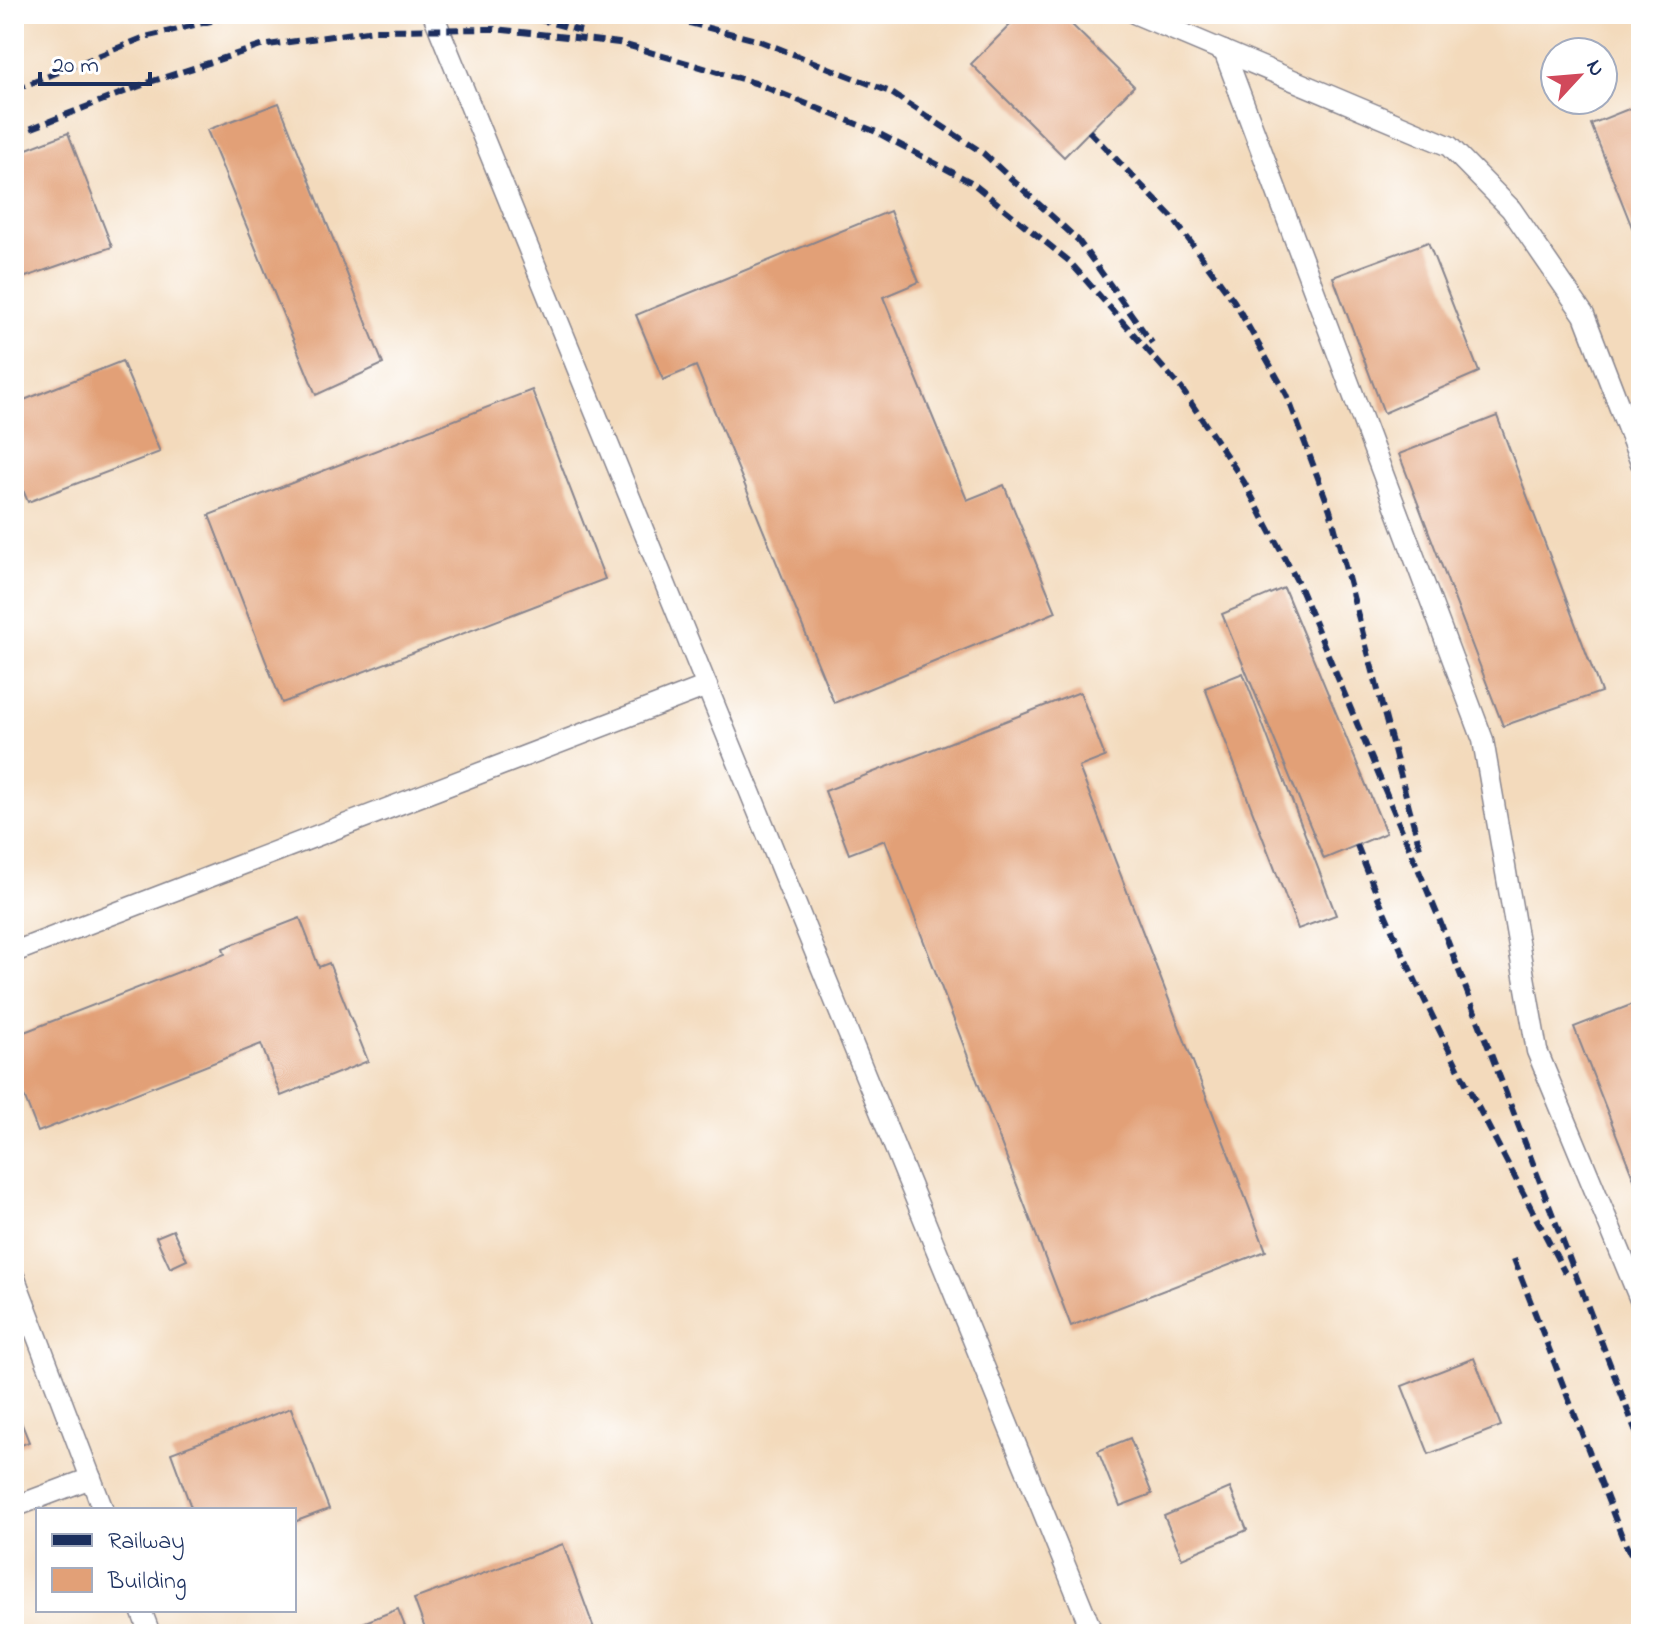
<svg xmlns="http://www.w3.org/2000/svg" width="1655" height="1648" font-family="'Indie Flower',sans-serif">
<style>
.building{fill:#e2a077}
.lines{fill:none;stroke-linecap:round;stroke-linejoin:round}
.lane-casing{stroke:#87848d;stroke-width:23}
.lane{stroke:#fff;stroke-width:20}
.rail{stroke:#1b2f5e;stroke-width:6;stroke-dasharray:12 6;stroke-linecap:butt}
</style>
<rect width="100%" height="100%" fill="#fff"/>
<filter id="ink" filterUnits="userSpaceOnUse"><feTurbulence type="fractalNoise" baseFrequency=".0125" numOctaves="2"/><feDisplacementMap in="SourceGraphic" scale="16" xChannelSelector="R" yChannelSelector="G"/><feConvolveMatrix kernelMatrix="1 2 1 2 8 2 1 2 1" color-interpolation-filters="sRGB"/></filter>
<filter id="wash" filterUnits="userSpaceOnUse"><feTurbulence type="fractalNoise" baseFrequency=".006" numOctaves="4" result="noise"/><feDisplacementMap in="SourceGraphic" scale="32" xChannelSelector="R" yChannelSelector="G"/><feGaussianBlur stdDeviation="1.8" result="paint"/><feColorMatrix in="noise" values="0 0 0 0 0 0 0 0 0 0 0 0 0 0 0 0 0 1.4 0 .05"/><feComposite in="paint" operator="in"/></filter>
<g filter="url(#wash)">
<rect width="100%" height="100%" fill="#f3dabc"/>
<g id="blocks">
<g class="building">
<path d="M1021,14H1061L1134,86L1064,157L971,64Z"/>
<path d="M279,103L383,364L316,395L207,130Z"/>
<path d="M1641,104V250L1591,124Z"/>
<path d="M68,133L112,247L14,281V154Z"/>
<path d="M890,211L919,282L883,297L967,500L1004,485L1056,612L834,703L696,366L663,380L636,315Z"/>
<path d="M1428,242L1479,372L1384,413L1333,277Z"/>
<path d="M122,361L160,452L28,502L14,469V404Z"/>
<path d="M532,390L605,579L282,703L209,515Z"/>
<path d="M1497,416L1601,692L1503,726L1399,454Z"/>
<path d="M1284,588L1386,833L1324,859L1222,614Z"/>
<path d="M1243,673L1336,915L1298,929L1205,688Z"/>
<path d="M1080,692L1105,757L1079,767L1266,1251L1071,1326L885,840L849,854L825,791Z"/>
<path d="M300,918L319,967L329,963L368,1061L281,1096L261,1044L38,1132L14,1070V1036L225,954L223,948Z"/>
<path d="M1641,1001V1197L1574,1027Z"/>
<path d="M173,1230L187,1260L170,1268L156,1237Z"/>
<path d="M1474,1358L1501,1426L1429,1454L1402,1386Z"/>
<path d="M14,1404L29,1442L14,1448Z"/>
<path d="M291,1408L329,1509L294,1522V1510H192L171,1453Z"/>
<path d="M1130,1438L1152,1494L1120,1506L1098,1451Z"/>
<path d="M1230,1488L1247,1530L1182,1558L1164,1516Z"/>
<path d="M563,1544L596,1634H427L414,1599Z"/>
<path d="M398,1609L408,1634H335Z"/>
</g>
</g>
</g>
<g filter="url(#ink)">
<use href="#blocks" fill-opacity="0" stroke="#87848d" stroke-width="2"/>
<g class="lines">
<defs>
<g id="lane">
<path d="M433,14L1093,1634"/>
<path d="M1136,14L1449,146L1511,209L1584,315L1641,463"/>
<path d="M1224,51L1483,740L1537,1051L1641,1302"/>
<path d="M14,952L707,686"/>
<path d="M14,1276L103,1510"/>
<path d="M14,1507L91,1478"/>
<path d="M141,1610L150,1634"/>
</g>
</defs>
<use href="#lane" class="lane-casing"/>
<use href="#lane" class="lane"/>
<g class="rail">
<path d="M519,14L581,31"/>
<path d="M654,14L760,41L890,92L983,153L1078,240L1152,343"/>
<path d="M14,90L145,37L240,14"/>
<path d="M1089,131L1172,217L1234,301L1287,395L1330,510L1421,852"/>
<path d="M14,135L150,82L261,46L375,30L495,29L619,43L755,83L874,131L971,182L1069,261L1181,388L1244,482L1297,581L1438,916L1641,1445"/>
<path d="M1357,845C1414,993 1492,1132 1565,1273"/>
<path d="M1514,1259L1623,1539L1641,1575"/>
</g>
</g>
</g>
<rect width="1655" height="1648" fill="none" stroke="#fff" stroke-width="48"/>
<rect x="36" y="1508" width="260" height="104" fill="#ffffff" stroke="#a4acbf" stroke-width="2"/>
<rect x="52" y="1534" width="40" height="12" fill="#1b2f5e" stroke="#a4acbf" stroke-width="2"/>
<text x="108" y="1548" font-size="24" fill="#1b2f5e">Railway</text>
<rect x="52" y="1568" width="40" height="24" fill="#e2a077" stroke="#a4acbf" stroke-width="2"/>
<text x="108" y="1588" font-size="24" fill="#1b2f5e">Building</text>
<g transform="translate(1579 76) rotate(64)"><circle r="38" fill="#ffffff" stroke="#a4acbf" stroke-width="2"/>
<path d="M0-6L14 30L0 20L-14 30Z" fill="#d1495b"/>
<text y="-12" font-size="22" font-weight="bold" text-anchor="middle" fill="#1b2f5e">N</text>
</g>
<path d="M40 72v12h110v-12" fill="none" stroke="#1b2f5e" stroke-width="4"/>
<text x="52" y="72" font-size="24" fill="#1b2f5e" stroke="#ffffff" stroke-width="6" paint-order="stroke">20 m</text>
</svg>
